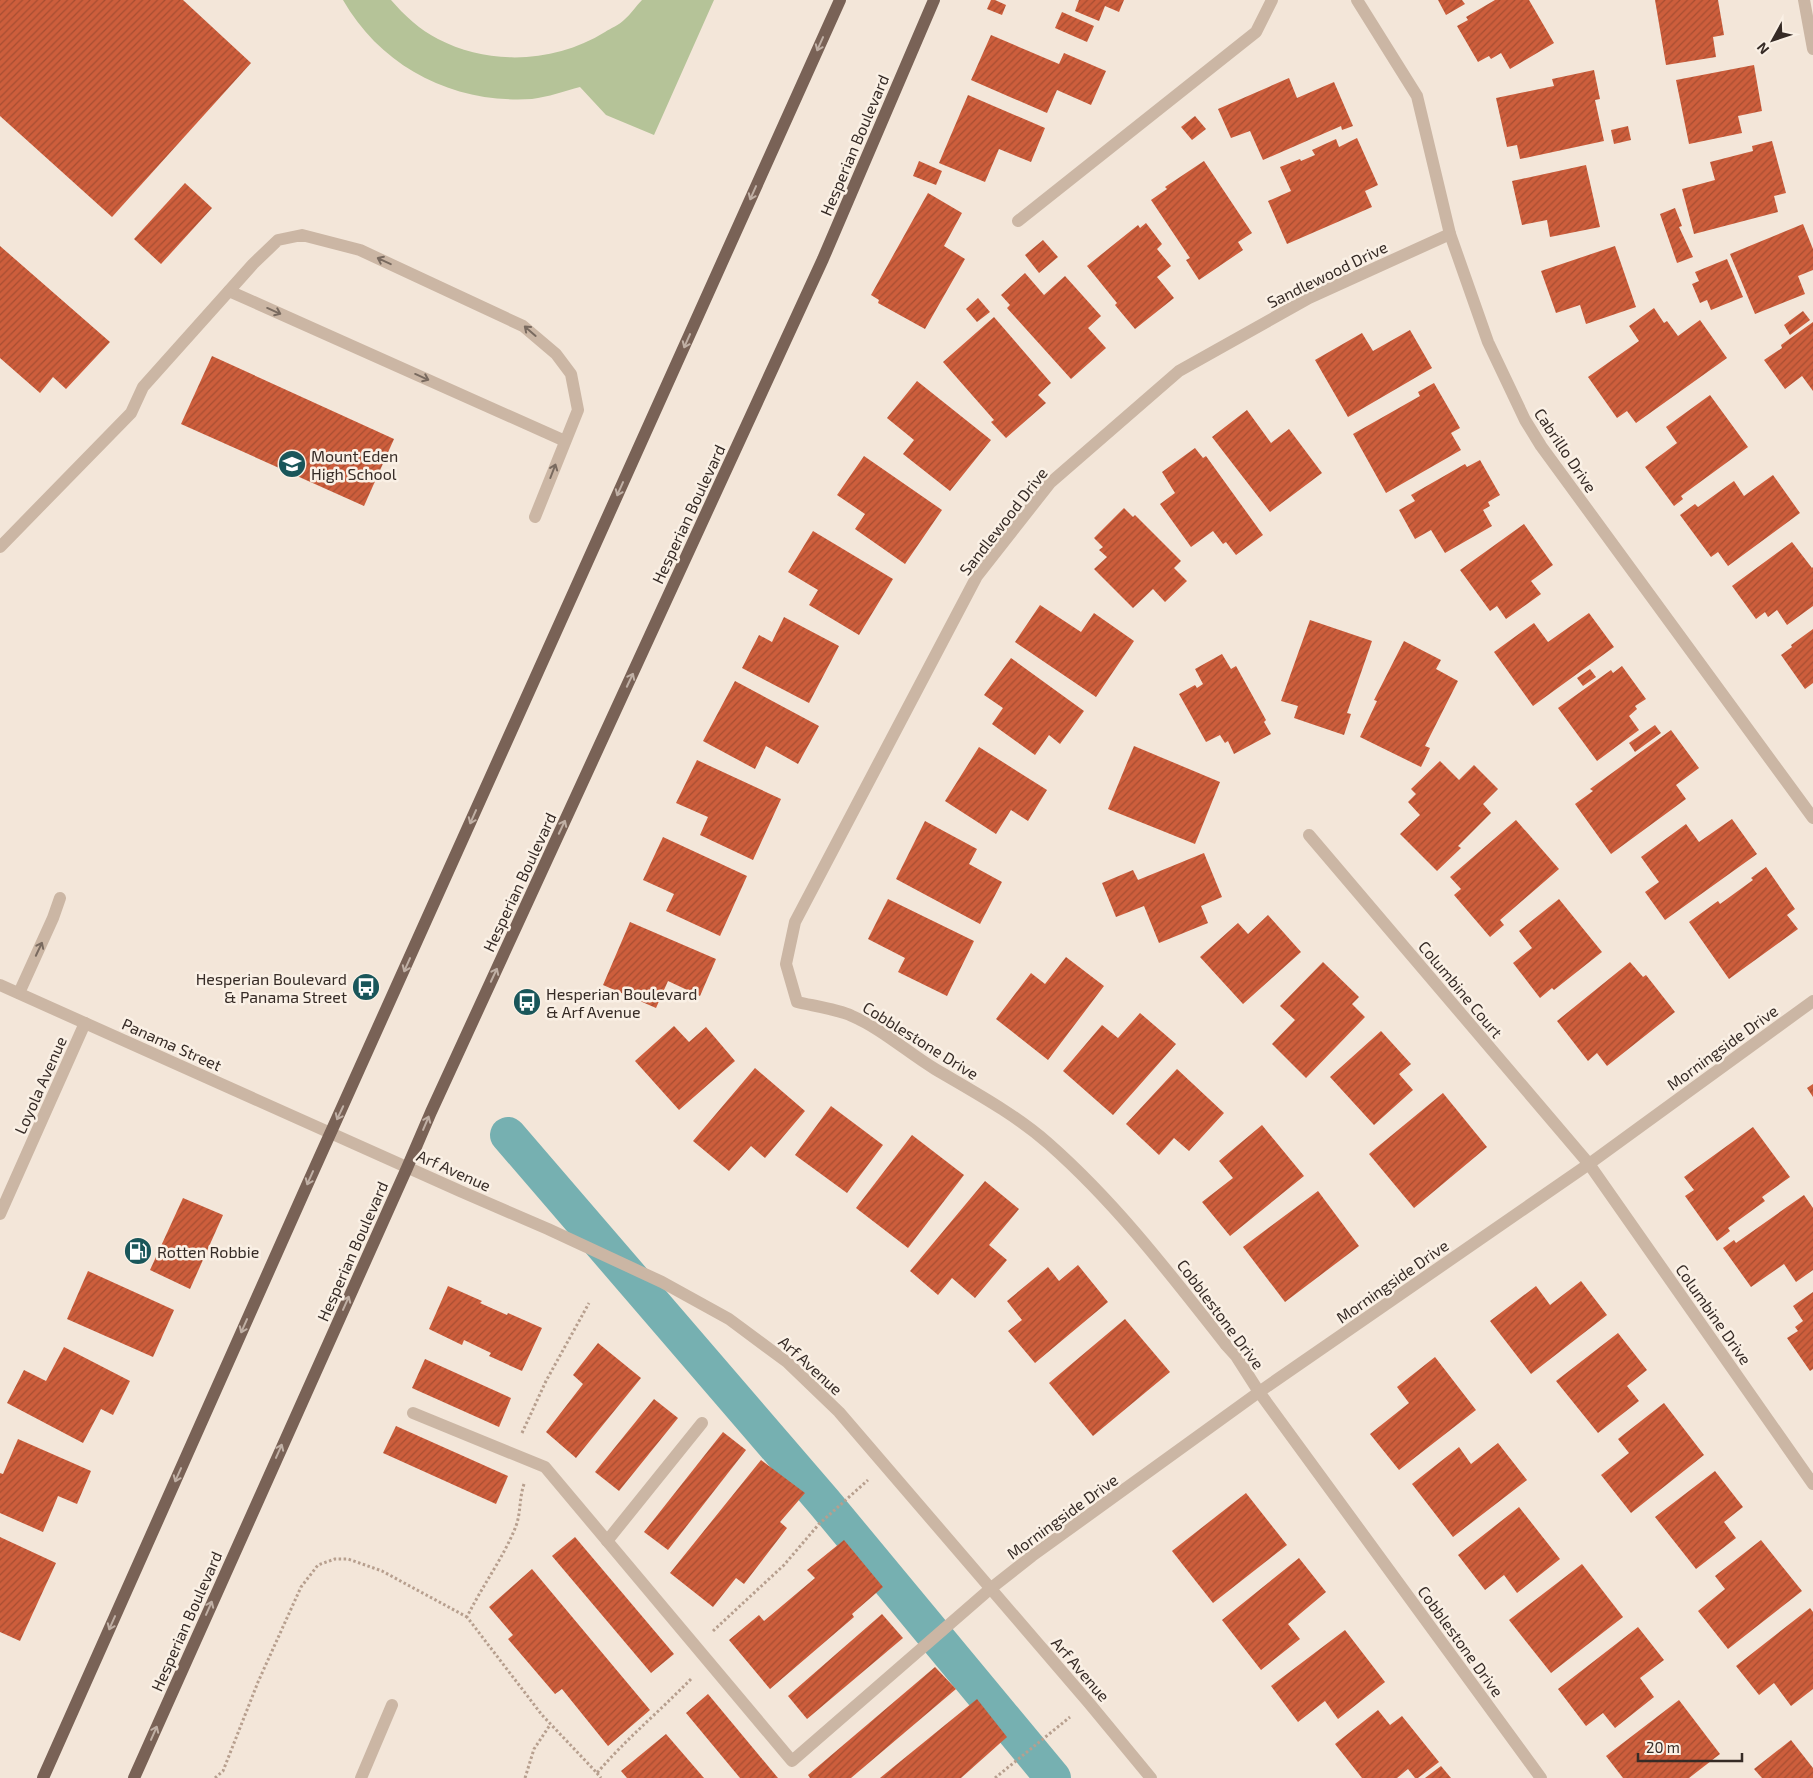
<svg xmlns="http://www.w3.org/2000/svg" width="1813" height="1778" font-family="'Exo 2',sans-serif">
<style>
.pitch{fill:#b5c398}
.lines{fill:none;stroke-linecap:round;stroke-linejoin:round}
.canal{stroke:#76b0b1;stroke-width:36}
.building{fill:url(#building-hatch)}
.path{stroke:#b79f8e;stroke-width:3;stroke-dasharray:2.5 2.5;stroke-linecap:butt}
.lane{stroke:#cbb6a4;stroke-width:12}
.street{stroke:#cbb6a4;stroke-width:12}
.primary{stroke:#796256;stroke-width:12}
.oneway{stroke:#c0b0a5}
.oneway2{stroke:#796a5f}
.labels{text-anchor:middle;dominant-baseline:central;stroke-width:5;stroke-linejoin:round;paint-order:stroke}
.street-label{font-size:16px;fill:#362b26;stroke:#faf0e5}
.poi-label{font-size:16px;fill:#362b26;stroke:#faf0e5;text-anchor:start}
</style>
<defs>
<pattern id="building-hatch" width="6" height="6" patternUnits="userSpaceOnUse" patternTransform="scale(1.25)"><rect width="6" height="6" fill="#cd5e3c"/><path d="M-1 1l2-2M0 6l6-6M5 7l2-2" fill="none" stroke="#a74e32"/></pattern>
</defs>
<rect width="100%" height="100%" fill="#f3e6d9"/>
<path class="pitch" d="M343,0H391C404,15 420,30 438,39C490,66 555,63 605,32C611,28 619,25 624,20C631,14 636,6 642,0H714L654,135L606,115L580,87C565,91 548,97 532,99C454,104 382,68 343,0Z"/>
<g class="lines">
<path class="canal" d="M508,1135L824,1502L1053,1778"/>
</g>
<g class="building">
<path d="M0,0H183L251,63L112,217L0,116Z"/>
<path d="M991,0H995L1006,5L1002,15L987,9Z"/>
<path d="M1079,0H1124L1119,12L1105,6L1099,21L1075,11Z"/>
<path d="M1438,0H1462L1465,4L1446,15Z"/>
<path d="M1495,0H1529L1554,43L1510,69L1501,53L1491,59L1489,56L1478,62L1457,26L1468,20L1466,17Z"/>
<path d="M1655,0H1718L1724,35L1713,37L1716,57L1666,65Z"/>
<path d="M1062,12L1094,26L1087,42L1055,28Z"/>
<path d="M991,35L1059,64L1064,53L1106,71L1091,105L1057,90L1047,113L971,80Z"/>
<path d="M1754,65L1762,111L1738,116L1742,133L1689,144L1676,80Z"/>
<path d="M1594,70L1600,99L1595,100L1604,141L1520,159L1517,145L1507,147L1496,98L1554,86L1552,79Z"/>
<path d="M1289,78L1297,98L1334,82L1353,126L1342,130L1341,126L1263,160L1250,131L1231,138L1218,109Z"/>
<path d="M968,95L1045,128L1031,162L999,149L985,182L939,163Z"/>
<path d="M1195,116L1206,129L1192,140L1181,127Z"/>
<path d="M1628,126L1631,140L1614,144L1611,130Z"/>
<path d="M1357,138L1378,185L1365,191L1372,207L1287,244L1268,201L1291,191L1280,167L1300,159L1301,161L1315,155L1312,150L1336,139L1339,147Z"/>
<path d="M1772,141L1786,193L1774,196L1778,212L1694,234L1682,189L1715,180L1710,162L1753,151L1752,146Z"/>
<path d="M919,161L942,171L936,185L913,176Z"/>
<path d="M1204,161L1252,233L1238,242L1243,250L1199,280L1186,260L1190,258L1151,200L1167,189L1165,187Z"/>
<path d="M1586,165L1600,227L1550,237L1547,220L1522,225L1512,181Z"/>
<path d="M185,183L212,208L161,264L134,239Z"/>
<path d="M928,193L962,213L944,246L965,259L925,329L878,303L879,300L871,295Z"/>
<path d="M1675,208L1682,226L1679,227L1693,257L1677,263L1660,214Z"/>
<path d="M1146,223L1162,244L1157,249L1171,266L1157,277L1174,298L1135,329L1115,305L1117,303L1087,266L1138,225L1140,228Z"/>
<path d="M1803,224L1813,249V270L1798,276L1805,294L1755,314L1730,254Z"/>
<path d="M1043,240L1058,257L1039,273L1025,255Z"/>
<path d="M0,246L110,342L66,389L53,377L40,393L0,358Z"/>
<path d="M1615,246L1636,307L1586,324L1580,305L1556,313L1541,271Z"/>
<path d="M1727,259L1743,297L1711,310L1707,300L1700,303L1692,284L1699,281L1695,272Z"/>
<path d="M1025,273L1044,295L1065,276L1101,316L1088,328L1106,348L1071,379L1007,308L1010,305L1001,295Z"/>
<path d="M978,298L990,312L977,322L966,309Z"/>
<path d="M1654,308L1664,323L1667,321L1678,336L1700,320L1727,358L1636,423L1627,411L1617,418L1588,377L1639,341L1629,326Z"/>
<path d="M1803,311L1810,320L1790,335L1784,325Z"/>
<path d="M994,317L1051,383L1038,395L1046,403L1006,438L991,422L994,420L943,362Z"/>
<path d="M1813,322V391L1802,376L1785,389L1764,360L1782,348L1781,345Z"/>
<path d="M1410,330L1432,368L1348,417L1315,360L1362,333L1373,351Z"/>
<path d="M212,356L394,439L364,506L181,424Z"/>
<path d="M917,381L991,440L950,491L903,454L914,440L887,418Z"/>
<path d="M1434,383L1460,428L1451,433L1461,450L1386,493L1353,434L1420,396L1418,392Z"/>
<path d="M1710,395L1748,447L1681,496L1683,499L1674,506L1645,467L1677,443L1666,427Z"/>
<path d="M1247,410L1271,443L1289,429L1322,473L1270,512L1212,437Z"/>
<path d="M1195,448L1203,458L1206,456L1263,535L1236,555L1226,542L1223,544L1213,531L1191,547L1160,504L1175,493L1162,472Z"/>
<path d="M864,456L942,510L905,564L855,529L865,514L837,495Z"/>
<path d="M1480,460L1500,495L1488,502L1490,506L1483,510L1492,526L1445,553L1431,530L1415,539L1399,510L1415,501L1411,495L1465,464L1467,467Z"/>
<path d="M1773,475L1800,513L1728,566L1718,552L1711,557L1680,515L1695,504L1698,507L1734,481L1744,496Z"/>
<path d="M1124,508L1133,517L1135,515L1181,561L1174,568L1187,581L1165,602L1153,589L1133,608L1094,569L1107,557L1099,550L1103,547L1094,538Z"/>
<path d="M1524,524L1553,565L1531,581L1541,594L1506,619L1497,606L1490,611L1460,570Z"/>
<path d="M813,531L893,579L859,635L809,605L818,590L788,572Z"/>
<path d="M1792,542L1812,568L1813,567V606L1787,625L1777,610L1768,617L1765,612L1756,619L1732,586Z"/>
<path d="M1040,605L1081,632L1094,613L1134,641L1096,697L1015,642Z"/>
<path d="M1589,613L1614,647L1533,706L1494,652L1534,623L1548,642Z"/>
<path d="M784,617L839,646L809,703L742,668L759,635L772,642Z"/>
<path d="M1310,620L1372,641L1347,713L1351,714L1344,735L1294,718L1298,706L1281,701Z"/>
<path d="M1813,629V683L1805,689L1781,655L1792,647L1791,645Z"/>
<path d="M1404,641L1441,660L1436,669L1458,681L1425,746L1430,748L1421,767L1360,737L1377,701L1374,700Z"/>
<path d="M1222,654L1231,669L1236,666L1266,720L1264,722L1271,734L1234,754L1228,741L1225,743L1220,735L1206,742L1179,694L1195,685L1197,688L1203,684L1195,669Z"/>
<path d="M1011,658L1084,711L1060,744L1049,735L1035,755L992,724L1003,708L984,695Z"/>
<path d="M1622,666L1646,699L1635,706L1637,709L1629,716L1639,730L1597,761L1558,708L1611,670L1613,673Z"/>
<path d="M1590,669L1596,677L1583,686L1577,678Z"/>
<path d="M735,681L819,726L798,764L766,746L755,769L703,741Z"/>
<path d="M1655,725L1661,733L1635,752L1629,743Z"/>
<path d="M1671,730L1699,768L1676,785L1686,799L1611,854L1575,804L1593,791L1590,789Z"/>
<path d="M1134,746L1220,782L1195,844L1108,809Z"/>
<path d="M979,747L1047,790L1028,821L1011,810L996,834L945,801Z"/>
<path d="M697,760L781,799L753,860L700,835L708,817L676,803Z"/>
<path d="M1440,761L1459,780L1474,765L1498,789L1483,804L1491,813L1458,846L1461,848L1437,871L1400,834L1420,815L1408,802L1416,794L1411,789Z"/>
<path d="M1732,819L1757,854L1665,920L1645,892L1659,882L1641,857L1686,824L1699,842Z"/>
<path d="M1516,820L1559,869L1500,920L1504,925L1490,937L1454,895L1461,889L1450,877Z"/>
<path d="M925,821L977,849L969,864L1002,882L980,924L896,879Z"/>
<path d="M663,837L747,876L720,936L666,911L674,894L643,880Z"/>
<path d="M1204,853L1222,897L1201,906L1208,923L1159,943L1144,906L1116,917L1102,883L1133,870L1138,880Z"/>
<path d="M1766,867L1795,909L1787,915L1798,929L1729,979L1689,922L1718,901L1720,904L1753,880L1751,878Z"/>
<path d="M888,899L974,941L947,996L898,972L905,958L868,939Z"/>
<path d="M1559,899L1602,952L1554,990L1552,988L1540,998L1513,963L1532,948L1519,931Z"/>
<path d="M1268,915L1301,952L1243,1004L1200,957L1238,923L1248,934Z"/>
<path d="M630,922L716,959L700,996L668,981L656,1008L603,985Z"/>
<path d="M1066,957L1104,986L1048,1060L996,1019L1031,973L1045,984Z"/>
<path d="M1323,962L1359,997L1352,1004L1365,1017L1306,1078L1272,1044L1295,1020L1280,1006Z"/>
<path d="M1630,962L1643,977L1646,975L1675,1012L1607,1066L1597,1053L1588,1061L1557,1021Z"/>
<path d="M1140,1013L1176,1044L1113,1115L1063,1071L1102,1025L1118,1038Z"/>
<path d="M674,1026L689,1042L706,1027L735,1061L679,1110L635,1061Z"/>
<path d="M1381,1031L1411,1064L1399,1074L1413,1090L1374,1125L1330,1077Z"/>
<path d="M755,1068L805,1111L765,1158L751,1146L729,1171L693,1141Z"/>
<path d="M1177,1069L1224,1113L1189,1151L1174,1138L1159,1155L1126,1124Z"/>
<path d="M1813,1084V1097L1807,1088Z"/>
<path d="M1443,1093L1487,1147L1414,1208L1369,1154Z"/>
<path d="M831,1106L883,1145L847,1193L795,1155Z"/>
<path d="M1262,1125L1304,1176L1230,1236L1202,1202L1233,1178L1219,1161Z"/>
<path d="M1753,1127L1790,1177L1762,1197L1765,1201L1728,1228L1730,1231L1717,1241L1685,1196L1694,1190L1684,1177Z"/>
<path d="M912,1135L964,1175L908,1248L856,1208Z"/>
<path d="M985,1181L1019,1209L989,1245L1007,1260L975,1298L952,1278L938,1295L910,1271Z"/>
<path d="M1318,1191L1359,1246L1285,1302L1243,1247Z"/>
<path d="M1804,1195L1813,1208V1270L1796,1282L1784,1264L1751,1287L1723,1248L1734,1240L1736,1243Z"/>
<path d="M183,1198L223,1215L190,1289L150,1270Z"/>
<path d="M1078,1265L1108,1302L1035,1363L1008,1331L1022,1320L1007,1301L1048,1267L1059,1281Z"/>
<path d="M88,1271L174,1310L153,1357L67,1319Z"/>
<path d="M1581,1281L1607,1315L1531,1374L1490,1321L1536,1286L1550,1305Z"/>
<path d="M448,1286L482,1301L480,1303L507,1315L508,1313L542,1328L522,1371L489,1356L491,1353L464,1340L462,1345L429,1329Z"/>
<path d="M1813,1292V1369L1810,1371L1787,1338L1798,1331L1795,1327L1803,1321L1793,1306Z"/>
<path d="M1125,1319L1170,1372L1093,1436L1049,1383Z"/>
<path d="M1618,1333L1647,1370L1627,1386L1639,1401L1598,1433L1556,1381Z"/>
<path d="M598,1343L641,1378L576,1458L546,1432L583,1384L573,1375Z"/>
<path d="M64,1347L130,1381L113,1415L101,1409L83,1443L7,1403L24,1370L46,1381Z"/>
<path d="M1435,1357L1476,1410L1399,1470L1370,1434L1409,1403L1397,1387Z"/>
<path d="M425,1359L511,1398L499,1427L412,1388Z"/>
<path d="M654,1399L678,1418L619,1491L595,1472Z"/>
<path d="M1664,1403L1704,1455L1631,1513L1601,1475L1629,1453L1618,1439Z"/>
<path d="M396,1426L508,1476L496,1504L383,1453Z"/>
<path d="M723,1432L746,1450L668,1550L644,1532Z"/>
<path d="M18,1439L91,1471L77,1504L58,1496L43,1532L0,1513V1473L3,1474Z"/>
<path d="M1498,1443L1527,1480L1453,1537L1412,1484L1459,1447L1471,1464Z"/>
<path d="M761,1460L805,1493L780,1522L787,1528L744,1584L736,1578L713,1607L670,1573Z"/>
<path d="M1715,1471L1743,1507L1724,1522L1736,1538L1696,1569L1655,1517Z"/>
<path d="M1246,1493L1287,1545L1213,1603L1172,1551Z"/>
<path d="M1519,1507L1560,1559L1517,1593L1504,1575L1485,1590L1458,1555Z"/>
<path d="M0,1537L56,1563L20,1641L0,1632Z"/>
<path d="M575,1537L674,1654L651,1673L552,1556Z"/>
<path d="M844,1540L883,1587L852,1614L854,1617L770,1689L729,1640L759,1615L764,1621L815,1578L807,1570Z"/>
<path d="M1761,1540L1802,1591L1728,1649L1698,1611L1725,1589L1715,1576Z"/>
<path d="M1299,1558L1326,1592L1288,1624L1300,1639L1261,1670L1222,1620Z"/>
<path d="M1582,1564L1623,1617L1551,1673L1509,1620Z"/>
<path d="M532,1569L650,1710L608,1746L562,1689L555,1694L508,1639L513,1635L489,1607Z"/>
<path d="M1810,1608L1813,1612V1689L1791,1706L1774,1683L1759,1695L1736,1666Z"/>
<path d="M882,1614L903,1638L807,1719L788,1696Z"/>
<path d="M1638,1627L1664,1660L1640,1678L1654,1697L1615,1728L1603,1713L1586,1726L1558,1689Z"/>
<path d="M1345,1630L1385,1682L1338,1719L1325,1701L1298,1722L1271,1686Z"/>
<path d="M935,1667L956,1689L851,1778H810L808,1775Z"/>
<path d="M708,1694L778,1778H740L686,1713Z"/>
<path d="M977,1699L1007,1737L961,1778H880Z"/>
<path d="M1679,1700L1720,1754L1689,1778H1623L1606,1756Z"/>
<path d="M1378,1710L1390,1725L1402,1716L1439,1762L1418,1778H1415L1408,1769L1397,1778H1362L1335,1744Z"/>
<path d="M666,1734L704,1778H627L621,1771Z"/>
<path d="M1791,1740L1813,1768V1778H1762L1754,1769Z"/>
<path d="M1441,1766L1451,1778H1425Z"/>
</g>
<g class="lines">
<g class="path">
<path d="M522,1433L546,1381L589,1303"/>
<path d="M524,1484C519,1499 521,1512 516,1526C504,1557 482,1586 467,1617L542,1715L597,1773C626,1739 661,1710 692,1678"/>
<path d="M713,1631L784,1565L819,1524L868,1480"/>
<path d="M597,1773L601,1778"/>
<path d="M215,1778L223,1771L258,1682L301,1587L318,1565L335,1559H348L382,1571L467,1617"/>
<path d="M525,1778L534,1749L550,1725"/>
<path d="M995,1778L1070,1717"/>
</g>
<g class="lane">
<path d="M1018,221L1256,32L1272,0"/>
<path d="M229,291L565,441"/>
<path d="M0,547L131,413L143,387L253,264L278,240L302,235L360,250L523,326L556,354L571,374L578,410L535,517"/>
<path d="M19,993L53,918L60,898"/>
</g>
<g class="street">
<path d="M1357,0L1417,96L1450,234L1488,342L1525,420L1541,446L1813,818"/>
<path d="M1804,0L1813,49"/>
<path d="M1450,234L1309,298L1179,371L1050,483L977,576L795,922L786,964L797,1002C814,1006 837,1009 852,1016C882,1029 907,1052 935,1069C974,1092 1015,1114 1049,1144C1117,1204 1171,1275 1226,1345L1236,1356L1259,1392L1541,1778"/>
<path d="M1309,835L1589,1164L1813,1484"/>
<path d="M0,985L460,1191L548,1229L662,1282L729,1319L787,1362L839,1412L1089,1703L1151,1778"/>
<path d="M0,1214L85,1023"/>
<path d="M413,1413L545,1467L792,1761L990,1589L1032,1556L1259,1392L1589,1164L1813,1001"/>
<path d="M607,1541L702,1423"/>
<path d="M361,1778L392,1705"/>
</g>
<g class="primary">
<path d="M43,1778L308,1183L840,0"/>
<path d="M134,1778L407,1168L431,1112L823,259L934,0"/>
</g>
</g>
<defs><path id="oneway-shaft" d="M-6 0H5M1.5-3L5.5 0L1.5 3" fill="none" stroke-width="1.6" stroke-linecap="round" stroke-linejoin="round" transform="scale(1.25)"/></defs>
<g class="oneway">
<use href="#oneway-shaft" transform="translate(820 44) rotate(114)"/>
<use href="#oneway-shaft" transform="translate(753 193) rotate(114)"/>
<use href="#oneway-shaft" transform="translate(687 341) rotate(114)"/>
<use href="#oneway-shaft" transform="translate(620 489) rotate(114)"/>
<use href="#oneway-shaft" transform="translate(630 680) rotate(-65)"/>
<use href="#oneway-shaft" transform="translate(473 817) rotate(114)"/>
<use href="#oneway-shaft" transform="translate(562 827) rotate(-65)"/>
<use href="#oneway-shaft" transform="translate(407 965) rotate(114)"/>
<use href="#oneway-shaft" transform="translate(494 975) rotate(-65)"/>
<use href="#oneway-shaft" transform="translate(340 1113) rotate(115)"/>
<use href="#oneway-shaft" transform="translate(426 1123) rotate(-67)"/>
<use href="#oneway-shaft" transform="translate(310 1178) rotate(114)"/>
<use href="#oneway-shaft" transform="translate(346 1303) rotate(-66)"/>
<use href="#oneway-shaft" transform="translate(244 1326) rotate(114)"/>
<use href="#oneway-shaft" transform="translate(279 1451) rotate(-66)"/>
<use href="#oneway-shaft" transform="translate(178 1475) rotate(114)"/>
<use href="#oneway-shaft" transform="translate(209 1608) rotate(-66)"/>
<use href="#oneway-shaft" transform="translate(112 1623) rotate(114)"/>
<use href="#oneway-shaft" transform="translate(154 1733) rotate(-66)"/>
</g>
<g class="oneway2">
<use href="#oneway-shaft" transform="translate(384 261) rotate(-155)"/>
<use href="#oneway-shaft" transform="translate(274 311) rotate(24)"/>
<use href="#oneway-shaft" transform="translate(530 331) rotate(-139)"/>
<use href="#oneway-shaft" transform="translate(422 377) rotate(24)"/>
<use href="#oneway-shaft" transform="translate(553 471) rotate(-69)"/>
<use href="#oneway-shaft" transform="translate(39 949) rotate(-65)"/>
</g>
<defs>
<symbol id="school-disc" viewBox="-11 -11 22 22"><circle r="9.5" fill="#19565a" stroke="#faf0e5"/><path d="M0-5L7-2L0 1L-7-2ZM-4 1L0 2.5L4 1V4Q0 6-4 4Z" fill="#fff"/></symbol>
<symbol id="bus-disc" viewBox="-11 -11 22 22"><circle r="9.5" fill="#19565a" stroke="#faf0e5"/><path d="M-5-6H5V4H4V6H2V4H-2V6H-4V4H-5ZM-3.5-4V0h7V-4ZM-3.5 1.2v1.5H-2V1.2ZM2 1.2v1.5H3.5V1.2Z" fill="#fff"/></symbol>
<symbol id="fuel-disc" viewBox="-11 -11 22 22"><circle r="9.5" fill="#19565a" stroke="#faf0e5"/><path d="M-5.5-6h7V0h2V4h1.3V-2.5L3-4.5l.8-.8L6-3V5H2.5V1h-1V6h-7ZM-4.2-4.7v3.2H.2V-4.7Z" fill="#fff"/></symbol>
</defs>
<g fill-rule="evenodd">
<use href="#school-disc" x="276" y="448" width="32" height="32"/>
<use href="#bus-disc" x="350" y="971" width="32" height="32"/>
<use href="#bus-disc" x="511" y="986" width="32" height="32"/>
<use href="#fuel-disc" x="122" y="1235" width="32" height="32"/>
</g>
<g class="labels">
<g class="street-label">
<text transform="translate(854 145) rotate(-67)">Hesperian Boulevard</text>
<text transform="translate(1327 274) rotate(-26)">Sandlewood Drive</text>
<text transform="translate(1566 450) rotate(56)">Cabrillo Drive</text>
<text transform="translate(688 514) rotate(-65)">Hesperian Boulevard</text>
<text transform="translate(1003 521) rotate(-52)">Sandlewood Drive</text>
<text transform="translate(519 882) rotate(-65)">Hesperian Boulevard</text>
<text transform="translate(1461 989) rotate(50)">Columbine Court</text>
<text transform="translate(921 1040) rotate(32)">Cobblestone Drive</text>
<text transform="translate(172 1044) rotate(24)">Panama Street</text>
<text transform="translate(1722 1047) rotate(-36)">Morningside Drive</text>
<text transform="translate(40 1085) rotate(-66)">Loyola Avenue</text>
<text transform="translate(454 1170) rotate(24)">Arf Avenue</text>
<text transform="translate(352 1251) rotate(-66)">Hesperian Boulevard</text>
<text transform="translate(1392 1281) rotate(-35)">Morningside Drive</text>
<text transform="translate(1221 1314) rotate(53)">Cobblestone Drive</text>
<text transform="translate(1714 1314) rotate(55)">Columbine Drive</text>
<text transform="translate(811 1365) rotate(42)">Arf Avenue</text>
<text transform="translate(1062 1516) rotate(-36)">Morningside Drive</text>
<text transform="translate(186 1621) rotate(-66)">Hesperian Boulevard</text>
<text transform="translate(1461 1641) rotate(54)">Cobblestone Drive</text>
<text transform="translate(1081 1669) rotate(49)">Arf Avenue</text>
</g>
<g class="poi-label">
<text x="311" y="455">Mount Eden<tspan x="311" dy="18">High School</tspan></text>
<text x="347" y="978" text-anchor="end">Hesperian Boulevard<tspan x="347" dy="18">&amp; Panama Street</tspan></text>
<text x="546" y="993">Hesperian Boulevard<tspan x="546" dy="18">&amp; Arf Avenue</tspan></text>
<text x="157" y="1251">Rotten Robbie</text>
</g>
</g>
<g transform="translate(1773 40) rotate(230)" stroke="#faf0e5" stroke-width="4" paint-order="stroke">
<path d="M0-4L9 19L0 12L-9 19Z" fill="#362b26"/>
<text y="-8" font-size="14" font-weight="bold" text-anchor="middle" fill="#362b26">N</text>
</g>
<path d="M1638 1753v8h104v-8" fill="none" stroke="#362b26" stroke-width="2.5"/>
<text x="1646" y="1753" font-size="15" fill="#362b26" stroke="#faf0e5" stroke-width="4" paint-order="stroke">20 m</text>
</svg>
